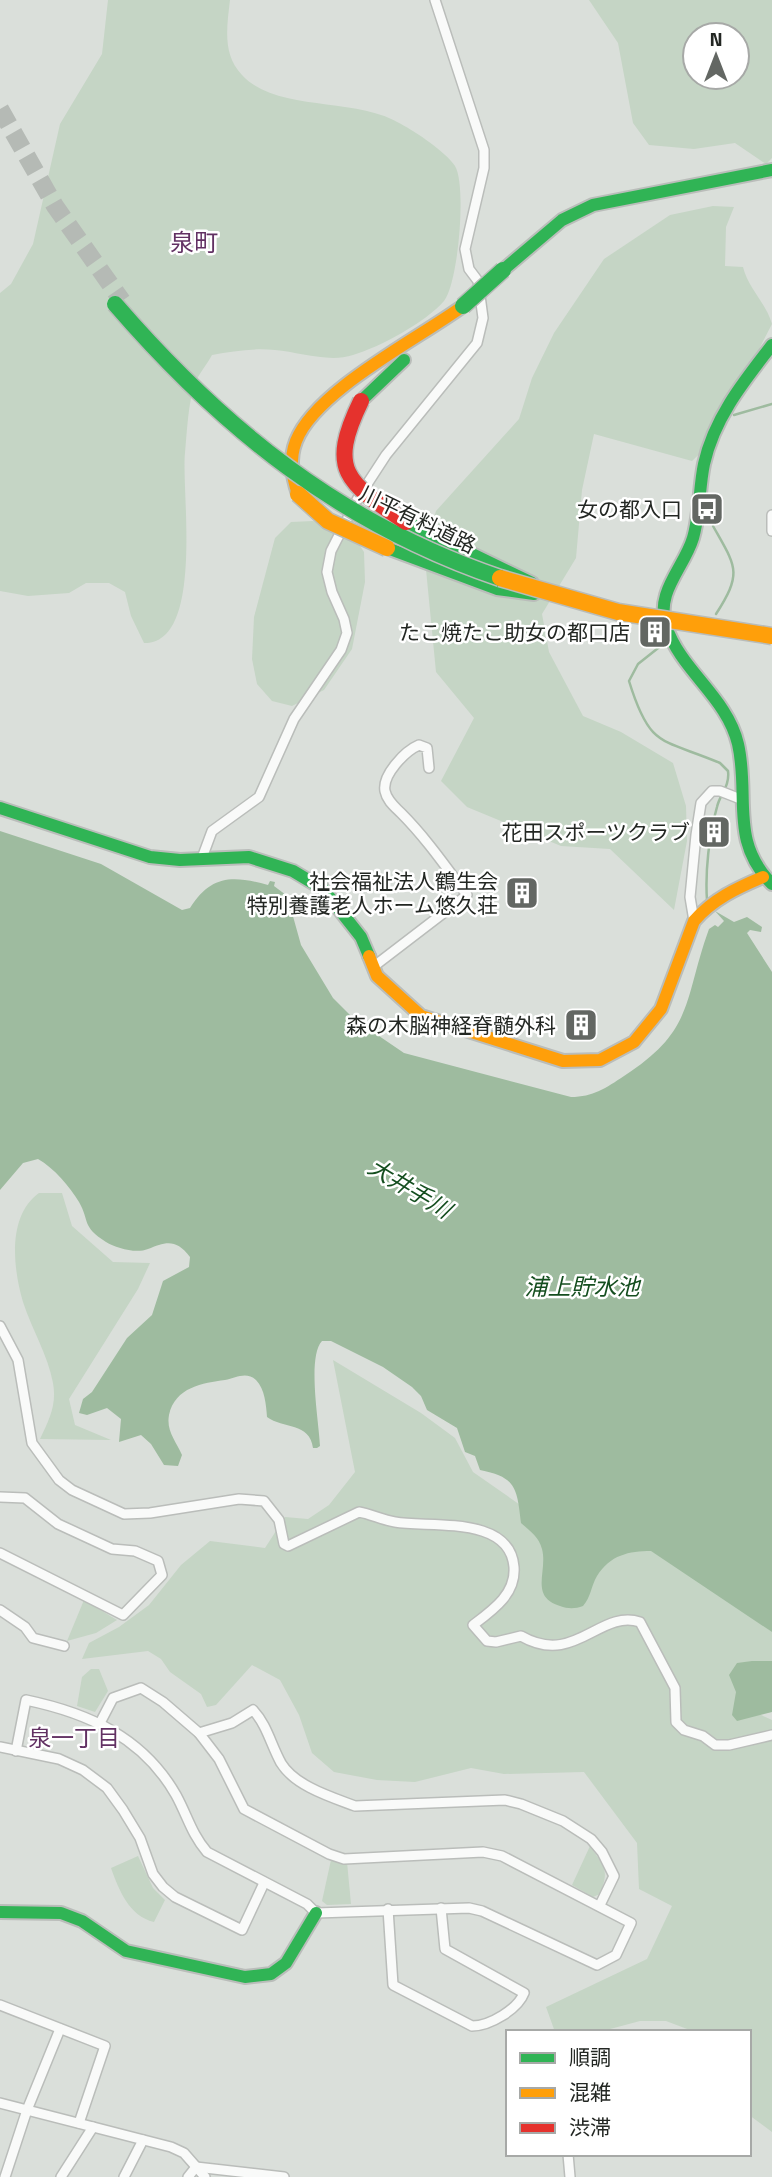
<svg xmlns="http://www.w3.org/2000/svg" width="772" height="2177" font-family="'Titillium Web','Noto Sans JP',sans-serif">
<style>
.green{fill:#c5d5c5;fill-rule:evenodd}
.water{fill:#9ebb9f}
.lines{fill:none;stroke-linecap:round;stroke-linejoin:round}
.stream{stroke:#9ebb9f;stroke-width:2.5}
.highway-tunnel{stroke:#b5bab5;stroke-width:18;stroke-dasharray:18 9;stroke-linecap:butt}
.street-casing{stroke:#babdba;stroke-width:12}
.fast-casing{stroke:#babdba;stroke-width:16}
.slow-casing{stroke:#babdba;stroke-width:16}
.street{stroke:#f9faf9;stroke-width:9}
.fast{stroke:#30b455;stroke-width:12}
.slow{stroke:#ff9f0a;stroke-width:12}
.fast-bridge-casing{stroke:#b9bcb9;stroke-width:19;stroke-linecap:butt}
.slow-bridge-casing{stroke:#b9bcb9;stroke-width:19;stroke-linecap:butt}
.jam-bridge-casing{stroke:#b9bcb9;stroke-width:19;stroke-linecap:butt}
.fast-bridge{stroke:#30b455;stroke-width:16}
.slow-bridge{stroke:#ff9f0a;stroke-width:16}
.jam-bridge{stroke:#e5322d;stroke-width:16}
.labels{text-anchor:middle;dominant-baseline:central;stroke-width:5;stroke-linejoin:round;paint-order:stroke}
.poi-label{font-size:21px;fill:#232723;stroke:#fff;text-anchor:end}
.street-label{font-size:21px;fill:#232723;stroke:#fff}
.water-label{font-size:23px;font-style:italic;fill:#144e1f;stroke:#fff}
.neighbourhood-label{font-size:23px;fill:#623163;stroke:#fff}
.quarter-label{font-size:24px;fill:#623163;stroke:#fff}
</style>
<rect width="100%" height="100%" fill="#dadfda"/>
<g class="green">
<path d="M108,0H230C227,26 222,55 242,75C277,113 355,96 401,124C416,132 446,152 455,166C467,186 458,284 444,301C426,322 380,347 353,355C329,363 299,352 275,350C253,348 233,351 212,355C207,364 199,374 195,383C188,403 187,432 185,453C181,491 205,644 144,643L131,616L125,592L109,583H86L69,593L28,596L0,591V293L11,284L33,244L60,124L102,54Z"/>
<path d="M589,0H772V158L766,164L735,143L694,149L649,145L633,123L618,43ZM695,35H737V77H695Z"/>
<path d="M713,206L734,207L726,227L725,266L743,267C748,288 766,303 772,324L710,444L692,461L594,434L582,490L576,558L542,614L549,652L583,716L621,732L673,763L686,806L687,841L674,910L610,849L561,846L467,807L441,781L474,718L436,672L424,549L436,511L519,419L532,378L554,333L604,259L670,215Z"/>
<path d="M313,521L353,535L364,552L365,582L352,649L324,690L292,706L272,701L257,684L252,659L254,617L275,538L291,522Z"/>
<path d="M39,1193H62L72,1226L113,1262L150,1263L138,1289L69,1399L75,1425L111,1440L40,1439C49,1420 57,1405 53,1383C48,1355 32,1330 23,1302C13,1268 7,1216 39,1193Z"/>
<path d="M333,1360L421,1413L455,1438L473,1472L589,1553L656,1546L772,1632V1663L746,1708L772,1720V2132L749,2115V2032H695L666,2021H640L599,2032H555L546,2007L647,1959L672,1906L639,1889L637,1843L584,1772L504,1774L471,1768L415,1782L377,1780L334,1772L312,1753L299,1715L280,1680L252,1665L216,1705L207,1707L201,1694L170,1672L161,1659L148,1651L82,1659L89,1643L119,1627L149,1605L181,1565L210,1541L265,1548L285,1517L308,1519L329,1505L355,1472Z"/>
<path d="M84,1600L117,1620L96,1633L67,1641Z"/>
<path d="M91,1669H99L108,1691L95,1712L77,1706L82,1677Z"/>
<path d="M590,1846C604,1867 610,1869 600,1894L593,1897L572,1885Z"/>
<path d="M138,1856L153,1888L165,1900L154,1922C129,1916 119,1890 111,1868Z"/>
<path d="M331,1860L347,1862L351,1904L327,1905L322,1901Z"/>
</g>
<g class="water">
<path d="M0,831L101,864L182,910L190,908C211,875 232,875 268,885L270,881L275,882L274,886L286,895L289,902L301,945L333,998L354,1019L404,1053L571,1097C593,1097 606,1088 624,1076C695,1030 683,1001 709,929L715,925L718,927L724,921L715,911L734,922L747,917L762,927L761,932L750,930L747,933L772,972V1632L651,1551C629,1551 610,1555 597,1576C591,1586 591,1597 583,1606C575,1609 568,1609 560,1606C529,1596 548,1572 542,1549C539,1537 530,1531 521,1523C517,1488 516,1477 480,1470L475,1456L465,1452L457,1428L427,1410L421,1396L412,1387L383,1367L331,1341H322C307,1357 319,1422 320,1446L317,1448H313C310,1422 283,1429 267,1417C266,1405 265,1389 256,1380C246,1371 236,1378 225,1380C203,1383 175,1387 169,1415C166,1431 176,1441 182,1455L178,1466L164,1465L151,1444L141,1435L119,1442L121,1419L107,1408L87,1415L79,1413L83,1399L92,1392L127,1338L152,1315L163,1281L189,1267L190,1257C176,1238 165,1242 148,1249C136,1254 116,1248 106,1242C81,1226 90,1221 79,1202C70,1187 54,1168 38,1159L23,1163L0,1190Z"/>
<path d="M752,1661H772V1712L737,1721L732,1715L736,1692L729,1675L737,1663Z"/>
</g>
<g class="lines">
<g class="stream">
<path d="M734,415L772,404"/>
<path d="M713,526C736,567 743,572 716,614"/>
<path d="M667,641L638,664L629,681C650,749 661,738 720,763L728,771C730,786 720,794 717,807C709,835 705,872 707,900"/>
</g>
<path class="highway-tunnel" d="M0,109L55,206L122,301"/>
<defs>
<g id="street">
<path d="M772,515V531"/>
<path d="M202,858L212,831L259,797L294,719L341,650L347,633L344,619L332,592L327,572L331,551L358,498L386,455L477,343L483,318L481,303L478,281L469,269L465,249L484,168V150L435,0"/>
<path d="M694,921L690,897L696,835L701,803L712,791H720L743,800"/>
<path d="M373,967L467,895C446,867 426,838 401,813C395,807 387,801 385,791C382,775 405,751 419,745L427,748L429,768"/>
<path d="M0,1326L18,1360L32,1443L59,1480L72,1490L124,1514L150,1513L239,1499L264,1501L279,1520L284,1544L288,1546L359,1512C371,1514 382,1520 395,1522C430,1528 510,1515 514,1567C516,1594 493,1610 473,1625L487,1641L496,1642L521,1636C575,1667 599,1609 640,1622L675,1688L676,1722L684,1730L703,1736L715,1745H729L772,1735"/>
<path d="M0,1497L25,1498L58,1524L112,1549L135,1551L158,1561L162,1575L123,1615L0,1553"/>
<path d="M0,1610L25,1627L33,1638L64,1646"/>
<path d="M199,1733L232,1723L253,1710C267,1725 271,1745 281,1763C295,1786 331,1797 355,1806L505,1800L521,1804L563,1821L591,1839L602,1852L614,1876L600,1905"/>
<path d="M0,1747L59,1759L83,1770L107,1788L123,1810L140,1838L153,1874L163,1887L175,1897L242,1930L264,1883"/>
<path d="M16,1751L26,1700C88,1713 143,1737 176,1795C187,1815 192,1835 207,1852L307,1904L316,1913L469,1908L482,1911L597,1965L616,1955L631,1923L502,1856L483,1852L344,1859L329,1854L244,1809L219,1759L199,1733L163,1702L141,1688L113,1698L100,1723"/>
<path d="M388,1909L393,1985L472,2026C490,2026 518,2009 524,1993L445,1949L441,1908"/>
<path d="M0,2005L105,2046L79,2123"/>
<path d="M0,2103L171,2147L184,2153L205,2177"/>
<path d="M568,2154L570,2177"/>
<path d="M5,2177L27,2110L60,2029"/>
<path d="M61,2177L93,2127"/>
<path d="M124,2177L143,2140"/>
<path d="M188,2177L196,2167L284,2177"/>
</g>
<g id="fast">
<path d="M503,270L562,220L593,205L772,170"/>
<path d="M772,345C744,381 714,418 704,464C699,488 700,514 693,538C684,568 655,592 666,626C681,671 727,697 738,744C750,796 729,841 772,884"/>
<path d="M361,401L404,360"/>
<path d="M406,522L532,583"/>
<path d="M387,548L497,589L534,594"/>
<path d="M0,808L150,857L180,860L249,857L293,871L323,889L361,937L369,956"/>
<path d="M0,1912L61,1913L82,1921L126,1951L245,1977L271,1974L286,1963L316,1913"/>
</g>
<g id="slow">
<path d="M298,494C292,476 289,459 296,441C316,390 418,339 463,306"/>
<path d="M369,956L377,976L421,1016L563,1061L600,1060L634,1042L661,1009L694,921C713,899 737,888 763,877"/>
</g>
</defs>
<use href="#street" class="street-casing"/>
<use href="#fast" class="fast-casing"/>
<use href="#slow" class="slow-casing"/>
<use href="#street" class="street"/>
<use href="#fast" class="fast"/>
<use href="#slow" class="slow"/>
<defs>
<g id="fast-bridge">
<path d="M115,304C223,429 341,524 500,578"/>
<path d="M463,306L503,270"/>
</g>
<g id="slow-bridge">
<path d="M298,494L328,521L387,548"/>
<path d="M500,578L618,612L772,636"/>
</g>
<path id="jam-bridge" d="M361,401C327,471 347,483 406,522"/>
</defs>
<use href="#fast-bridge" class="fast-bridge-casing"/>
<use href="#slow-bridge" class="slow-bridge-casing"/>
<use href="#jam-bridge" class="jam-bridge-casing"/>
<use href="#fast-bridge" class="fast-bridge"/>
<use href="#slow-bridge" class="slow-bridge"/>
<use href="#jam-bridge" class="jam-bridge"/>
</g>
<defs>
<symbol id="bus-square" viewBox="-11 -11 22 22"><rect x="-9" y="-9" width="18" height="18" rx="4" fill="#636763" stroke="#fff"/><path d="M-5-6H5V4H4V6H2V4H-2V6H-4V4H-5ZM-3.5-4V0h7V-4ZM-3.5 1.2v1.5H-2V1.2ZM2 1.2v1.5H3.5V1.2Z" fill="#fff"/></symbol>
<symbol id="building-square" viewBox="-11 -11 22 22"><rect x="-9" y="-9" width="18" height="18" rx="4" fill="#636763" stroke="#fff"/><path d="M-4-6H4V6H1V3H-1V6H-4ZM-2.5-4.3h1.7v1.8h-1.7ZM.8-4.3h1.7v1.8H.8ZM-2.5-1h1.7V.8h-1.7ZM.8-1h1.7V.8H.8Z" fill="#fff"/></symbol>
</defs>
<g fill-rule="evenodd">
<use href="#bus-square" x="688" y="490" width="38" height="38"/>
<use href="#building-square" x="636" y="613" width="38" height="38"/>
<use href="#building-square" x="695" y="813" width="38" height="38"/>
<use href="#building-square" x="503" y="874" width="38" height="38"/>
<use href="#building-square" x="562" y="1006" width="38" height="38"/>
</g>
<g class="labels">
<g class="poi-label">
<text x="682" y="509">女の都入口</text>
<text x="630" y="632">たこ焼たこ助女の都口店</text>
<text x="690" y="832">花田スポーツクラブ</text>
<text x="498" y="881">社会福祉法人鶴生会<tspan x="498" dy="24">特別養護老人ホーム悠久荘</tspan></text>
<text x="556" y="1025">森の木脳神経脊髄外科</text>
</g>
<g class="street-label">
<text transform="translate(418 519) rotate(26)">川平有料道路</text>
</g>
<g class="water-label">
<text transform="translate(410 1188) rotate(31)">大井手川</text>
<text x="582" y="1286">浦上貯水池</text>
</g>
<g class="neighbourhood-label">
<text x="74" y="1737">泉一丁目</text>
</g>
<g class="quarter-label">
<text x="194" y="242">泉町</text>
</g>
</g>
<rect x="506" y="2030" width="245" height="126" fill="#ffffff" stroke="#a7a9a7" stroke-width="2"/>
<rect x="520" y="2053" width="35" height="10" fill="#30b455" stroke="#a7a9a7" stroke-width="2"/>
<text x="569" y="2065" font-size="21" fill="#232723">順調</text>
<rect x="520" y="2088" width="35" height="10" fill="#ff9f0a" stroke="#a7a9a7" stroke-width="2"/>
<text x="569" y="2100" font-size="21" fill="#232723">混雑</text>
<rect x="520" y="2123" width="35" height="10" fill="#e5322d" stroke="#a7a9a7" stroke-width="2"/>
<text x="569" y="2135" font-size="21" fill="#232723">渋滞</text>
<g transform="translate(716 56)"><circle r="33" fill="#ffffff" stroke="#a7a9a7" stroke-width="2"/>
<path d="M0-5L12 26L0 18L-12 26Z" fill="#636763"/>
<text y="-10" font-size="19" font-weight="bold" text-anchor="middle" fill="#232723">N</text>
</g>
</svg>
